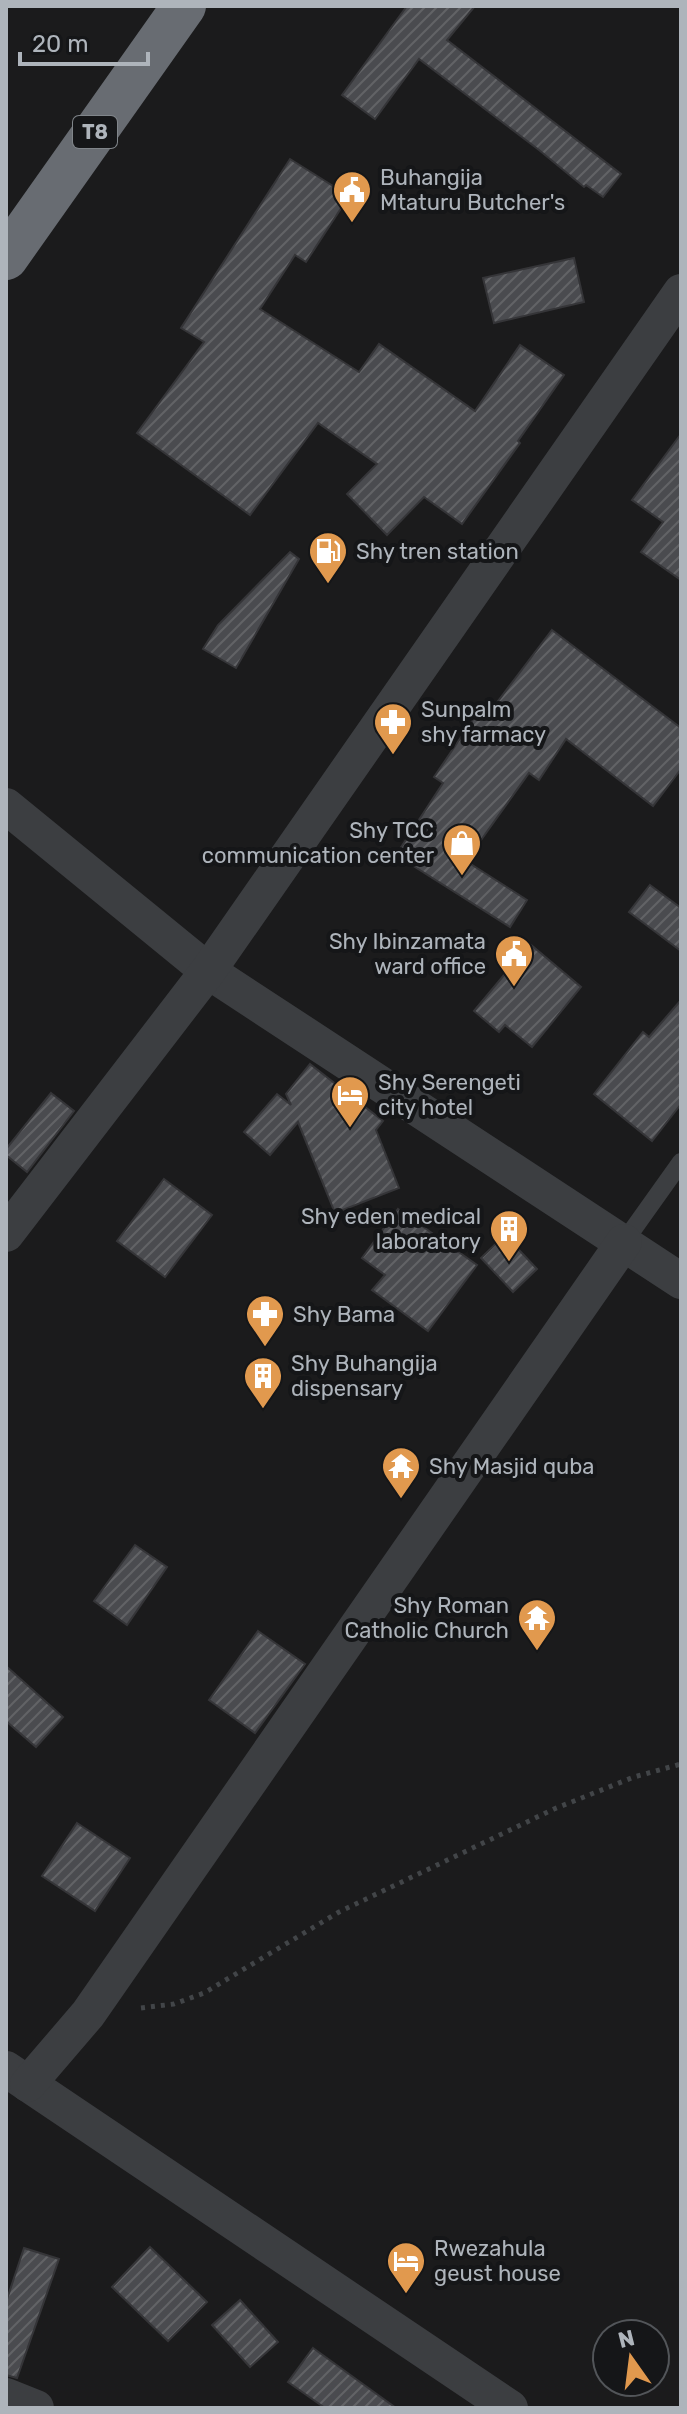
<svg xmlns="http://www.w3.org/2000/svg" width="687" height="2414" font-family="Rubik,sans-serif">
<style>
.building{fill:url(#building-hatch);stroke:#353538;stroke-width:2}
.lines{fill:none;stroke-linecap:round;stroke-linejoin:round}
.path{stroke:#424548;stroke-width:5;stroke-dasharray:4 6;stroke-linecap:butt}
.lane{stroke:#3c3e41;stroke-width:18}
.street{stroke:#3c3e41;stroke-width:36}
.highway{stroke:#686c72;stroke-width:44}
.labels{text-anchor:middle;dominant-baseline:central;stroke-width:8;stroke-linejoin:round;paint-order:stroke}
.shield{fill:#151618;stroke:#80858a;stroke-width:2}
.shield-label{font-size:20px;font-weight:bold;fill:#aeb4bb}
.poi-label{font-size:22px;fill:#aeb4bb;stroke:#151618;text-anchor:start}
</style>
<defs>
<pattern id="building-hatch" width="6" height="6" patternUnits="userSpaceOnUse" patternTransform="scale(2)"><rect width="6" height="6" fill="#4a4b4f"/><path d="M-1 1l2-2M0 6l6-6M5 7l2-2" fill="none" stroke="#626366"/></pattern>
</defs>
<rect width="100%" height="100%" fill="#1b1b1c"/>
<g class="building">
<path d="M407,6H475L447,40L621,174L603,197L586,185L584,187L539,150L419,59L375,119L342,95Z"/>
<path d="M290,159L349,196L306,262L295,255L260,309L359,372L379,344L475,411L520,345L564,375L518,441L520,443L462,524L424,497L387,535L347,494L377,464L318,423L250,515L137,433L204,342L181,328Z"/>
<path d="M574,258L584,302L494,323L483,278Z"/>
<path d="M681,434V580L641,552L663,522L632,500Z"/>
<path d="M290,552L299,559L236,668L203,649L218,625Z"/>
<path d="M552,630L681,728V769L653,806L566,739L539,780L529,773L466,861L527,900L510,927L396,855L443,783L434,777L487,699L495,705Z"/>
<path d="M650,885L681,908V951L629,912Z"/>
<path d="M530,944L581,987L532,1047L505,1025L499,1032L474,1011Z"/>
<path d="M681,1000V1104L652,1141L594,1094L643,1032L649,1037Z"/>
<path d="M310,1064L383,1121L376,1130L399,1188L335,1213L298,1122L270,1155L244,1132L277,1094L291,1105L286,1094Z"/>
<path d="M51,1093L74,1111L27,1172L6,1155V1149Z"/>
<path d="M164,1179L212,1215L165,1277L117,1241Z"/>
<path d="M398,1209L477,1265L428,1331L372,1290L385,1275L362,1258Z"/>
<path d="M505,1235L537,1269L513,1292L481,1258Z"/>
<path d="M135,1545L167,1567L127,1625L94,1601Z"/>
<path d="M258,1631L305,1664L255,1733L209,1700Z"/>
<path d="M6,1666L63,1717L36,1747L6,1721Z"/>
<path d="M77,1823L130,1858L95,1911L42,1876Z"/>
<path d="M150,2247L207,2302L168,2341L112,2287Z"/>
<path d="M24,2248L59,2259L17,2378L6,2375V2302Z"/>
<path d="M240,2300L278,2342L250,2367L212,2325Z"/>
<path d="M313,2348L396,2408H325L288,2382Z"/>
</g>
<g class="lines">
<path class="path" d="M141,2008L174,2004L204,1993L339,1912L554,1809L634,1777L681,1764"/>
<path class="lane" d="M624,1242L681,1162"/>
<g class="street">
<path d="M6,806L208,971L681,1281"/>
<path d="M6,1234L208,971L681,292"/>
<path d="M6,2069L510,2408"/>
<path d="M28,2084L88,2014L624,1242"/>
<path d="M6,2396L36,2408"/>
</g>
<path class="highway" d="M6,258L184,6"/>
</g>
<defs>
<symbol id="civic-pin" viewBox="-11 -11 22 30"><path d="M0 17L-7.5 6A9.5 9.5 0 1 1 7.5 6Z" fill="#e1994e" stroke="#151618"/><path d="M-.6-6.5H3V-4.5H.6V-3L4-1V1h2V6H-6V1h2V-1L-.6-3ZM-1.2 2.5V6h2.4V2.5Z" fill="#fff"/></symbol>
<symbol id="fuel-pin" viewBox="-11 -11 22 30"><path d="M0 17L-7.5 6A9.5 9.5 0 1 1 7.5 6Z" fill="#e1994e" stroke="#151618"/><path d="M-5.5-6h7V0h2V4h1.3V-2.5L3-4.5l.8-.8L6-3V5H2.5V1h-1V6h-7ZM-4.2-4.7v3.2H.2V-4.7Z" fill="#fff"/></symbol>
<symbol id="pharmacy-pin" viewBox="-11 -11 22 30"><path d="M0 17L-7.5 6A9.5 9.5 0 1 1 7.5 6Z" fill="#e1994e" stroke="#151618"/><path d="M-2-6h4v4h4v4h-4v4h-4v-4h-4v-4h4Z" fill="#fff"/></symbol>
<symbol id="shop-pin" viewBox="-11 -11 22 30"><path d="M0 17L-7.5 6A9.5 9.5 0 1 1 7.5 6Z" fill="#e1994e" stroke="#151618"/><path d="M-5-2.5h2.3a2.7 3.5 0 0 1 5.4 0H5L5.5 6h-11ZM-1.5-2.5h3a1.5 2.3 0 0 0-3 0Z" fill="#fff"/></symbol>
<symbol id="hotel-pin" viewBox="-11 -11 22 30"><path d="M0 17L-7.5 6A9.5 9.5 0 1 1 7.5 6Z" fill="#e1994e" stroke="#151618"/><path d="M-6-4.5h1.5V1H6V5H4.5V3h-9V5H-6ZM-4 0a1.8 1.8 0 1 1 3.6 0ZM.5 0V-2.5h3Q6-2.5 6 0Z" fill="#fff"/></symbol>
<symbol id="building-pin" viewBox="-11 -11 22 30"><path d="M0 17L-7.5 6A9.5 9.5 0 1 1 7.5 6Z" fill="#e1994e" stroke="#151618"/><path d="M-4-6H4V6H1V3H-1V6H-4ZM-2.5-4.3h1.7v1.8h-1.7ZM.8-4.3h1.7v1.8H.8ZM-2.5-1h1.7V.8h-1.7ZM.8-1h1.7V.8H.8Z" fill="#fff"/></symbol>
<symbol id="temple-pin" viewBox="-11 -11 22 30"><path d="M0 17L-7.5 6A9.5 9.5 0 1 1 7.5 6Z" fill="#e1994e" stroke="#151618"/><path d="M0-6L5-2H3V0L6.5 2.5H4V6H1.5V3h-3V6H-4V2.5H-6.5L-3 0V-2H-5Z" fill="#fff"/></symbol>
</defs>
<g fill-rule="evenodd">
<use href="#civic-pin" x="330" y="168" width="44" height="60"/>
<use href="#fuel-pin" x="306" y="529" width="44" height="60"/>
<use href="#pharmacy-pin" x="371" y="700" width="44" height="60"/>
<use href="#shop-pin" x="440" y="821" width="44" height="60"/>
<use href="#civic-pin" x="492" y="932" width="44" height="60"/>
<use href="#hotel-pin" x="328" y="1073" width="44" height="60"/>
<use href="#building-pin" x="487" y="1207" width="44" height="60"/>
<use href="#pharmacy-pin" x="243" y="1292" width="44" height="60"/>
<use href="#building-pin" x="241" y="1354" width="44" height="60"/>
<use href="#temple-pin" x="379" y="1444" width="44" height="60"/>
<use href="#temple-pin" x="515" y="1596" width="44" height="60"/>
<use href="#hotel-pin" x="384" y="2239" width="44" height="60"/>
</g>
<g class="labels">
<rect class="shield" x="73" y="116" width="44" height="32" rx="6"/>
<g class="shield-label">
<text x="95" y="132">T8</text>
</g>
<g class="poi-label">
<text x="380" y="177">Buhangija<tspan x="380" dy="25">Mtaturu Butcher's</tspan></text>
<text x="356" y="551">Shy tren station</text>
<text x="421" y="709">Sunpalm<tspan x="421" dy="25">shy farmacy</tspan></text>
<text x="434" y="830" text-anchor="end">Shy TCC<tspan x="434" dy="25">communication center</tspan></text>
<text x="486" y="941" text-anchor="end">Shy Ibinzamata<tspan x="486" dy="25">ward office</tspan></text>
<text x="378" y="1082">Shy Serengeti<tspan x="378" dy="25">city hotel</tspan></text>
<text x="481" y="1216" text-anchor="end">Shy eden medical<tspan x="481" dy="25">laboratory</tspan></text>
<text x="293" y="1314">Shy Bama</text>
<text x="291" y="1363">Shy Buhangija<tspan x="291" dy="25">dispensary</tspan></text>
<text x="429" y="1466">Shy Masjid quba</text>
<text x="509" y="1605" text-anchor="end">Shy Roman<tspan x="509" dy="25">Catholic Church</tspan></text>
<text x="434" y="2248">Rwezahula<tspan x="434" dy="25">geust house</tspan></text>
</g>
</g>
<rect width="687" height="2414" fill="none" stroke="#aeb4bb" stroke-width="16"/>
<g transform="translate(631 2358) rotate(346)"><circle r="38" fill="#151618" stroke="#525559" stroke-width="2"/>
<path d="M0-6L14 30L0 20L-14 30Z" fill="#e1994e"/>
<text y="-12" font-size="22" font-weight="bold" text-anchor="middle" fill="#aeb4bb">N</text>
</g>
<path d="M20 52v12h128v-12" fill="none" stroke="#aeb4bb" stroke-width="4"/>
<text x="32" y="52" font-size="24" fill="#aeb4bb" stroke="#151618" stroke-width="6" paint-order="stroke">20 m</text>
</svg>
